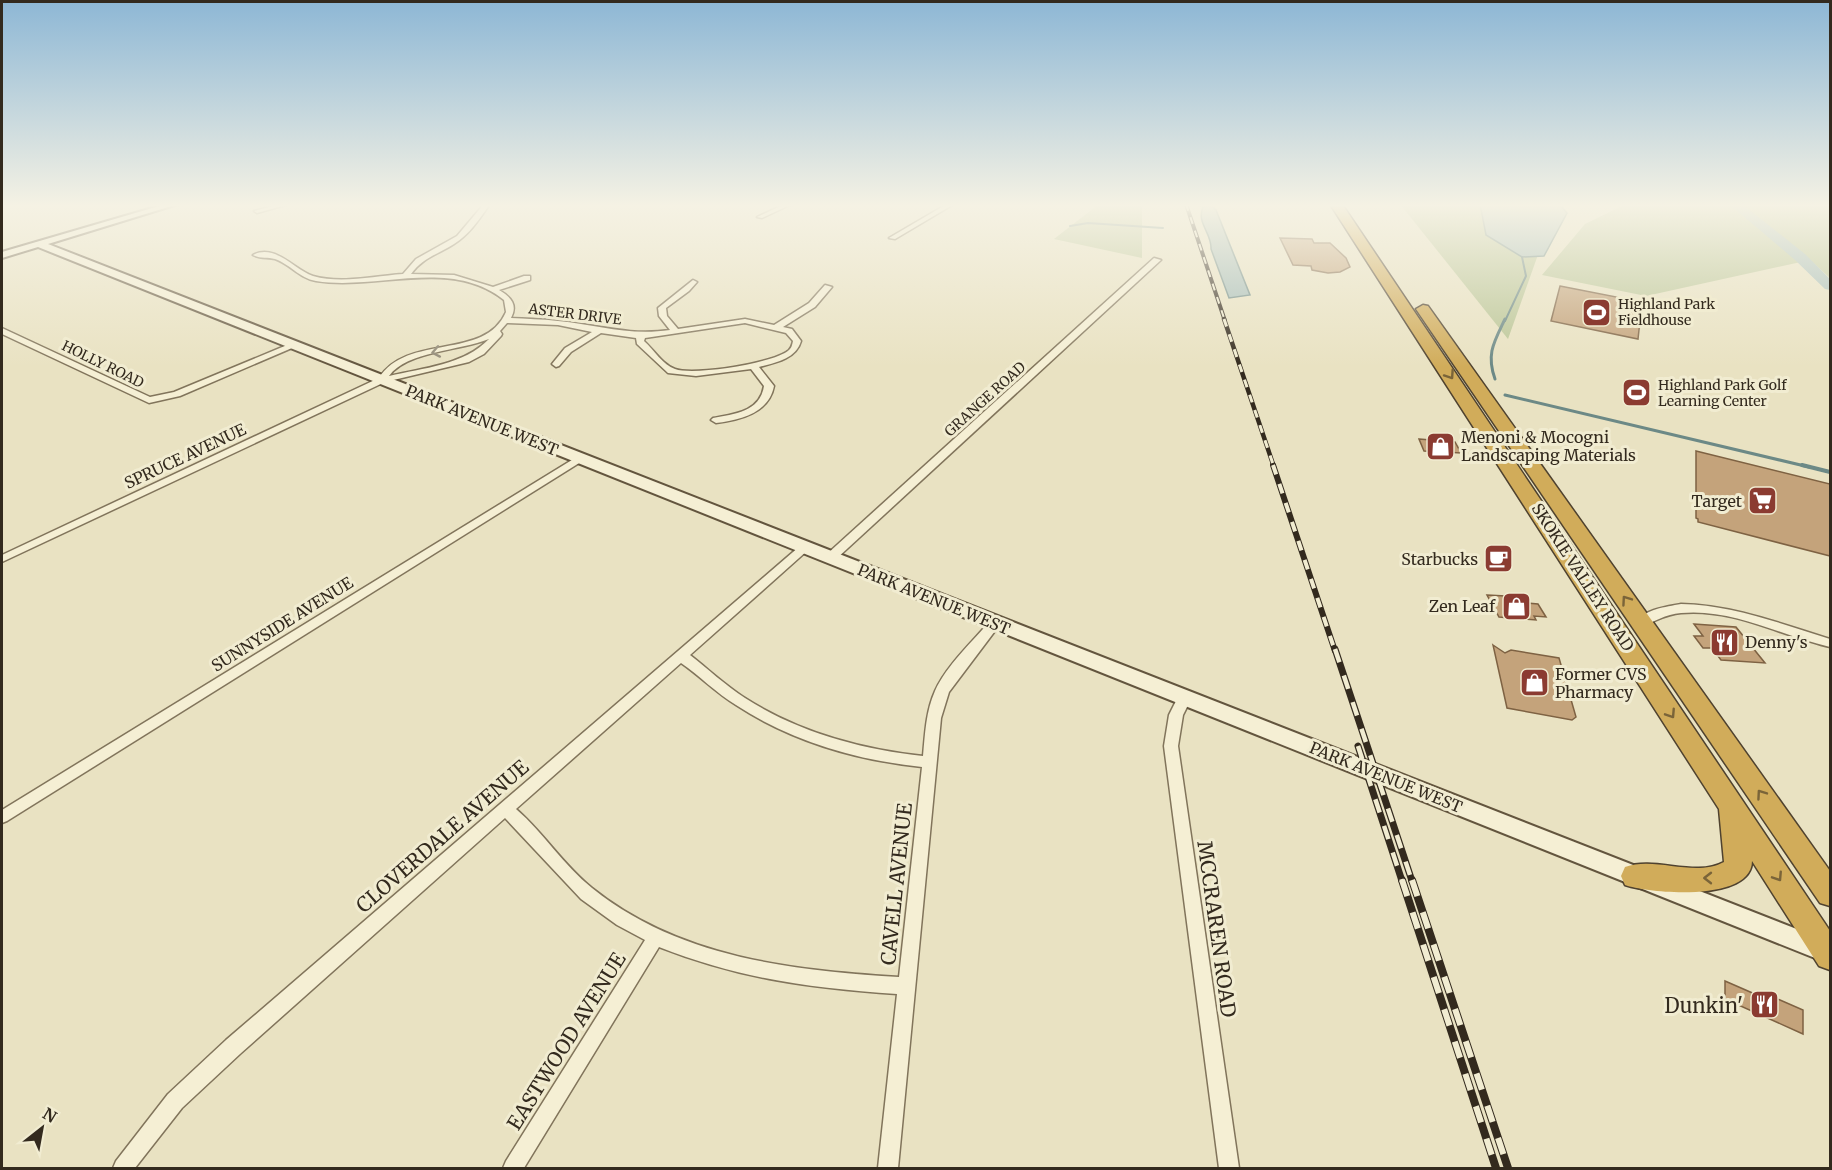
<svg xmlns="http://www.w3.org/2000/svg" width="1832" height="1170" font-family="Merriweather,serif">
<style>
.green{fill:#bbc697}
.water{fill:#a4bcb8;stroke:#6c8986;stroke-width:1.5}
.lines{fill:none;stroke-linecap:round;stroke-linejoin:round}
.stream-far2{stroke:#6c8986;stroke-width:2}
.stream-far1{stroke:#6c8986;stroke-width:3}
.stream{stroke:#6c8986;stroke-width:4}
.river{fill:#a4bcb8;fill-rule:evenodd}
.building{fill:#c4a37b;stroke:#7e6243;stroke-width:1.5}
.street-casing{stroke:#81745b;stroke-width:3}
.secondary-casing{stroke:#63553e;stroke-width:4}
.highway-casing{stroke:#4f422f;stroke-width:3}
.street{fill:#f5efd4;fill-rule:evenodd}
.secondary{fill:#f5efd4;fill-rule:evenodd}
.highway{fill:#d1ac5a;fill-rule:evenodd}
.rail-far4-casing{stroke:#332a1e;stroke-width:4}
.rail-far3-casing{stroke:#332a1e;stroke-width:4.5}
.rail-far2-casing{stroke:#332a1e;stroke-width:6}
.rail-far1-casing{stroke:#332a1e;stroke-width:7}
.rail-casing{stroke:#332a1e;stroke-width:8}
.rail-far4{stroke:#f1ecd1;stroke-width:2;stroke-dasharray:7;stroke-linecap:butt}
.rail-far3{stroke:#f1ecd1;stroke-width:3;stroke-dasharray:8;stroke-linecap:butt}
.rail-far2{stroke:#f1ecd1;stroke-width:4;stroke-dasharray:10;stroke-linecap:butt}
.rail-far1{stroke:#f1ecd1;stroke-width:4.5;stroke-dasharray:14;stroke-linecap:butt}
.rail{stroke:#f1ecd1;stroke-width:6;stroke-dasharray:17;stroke-linecap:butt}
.oneway{stroke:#948c79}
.oneway2{stroke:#7a6439}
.labels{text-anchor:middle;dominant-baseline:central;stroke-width:6;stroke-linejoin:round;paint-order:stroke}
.far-poi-label{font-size:14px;fill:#332a1e;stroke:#f1ecd1;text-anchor:start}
.far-street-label{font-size:14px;fill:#332a1e;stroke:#f1ecd1}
.street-label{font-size:16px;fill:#332a1e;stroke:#f1ecd1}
.poi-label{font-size:16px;fill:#332a1e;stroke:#f1ecd1;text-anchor:start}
.near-street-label{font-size:20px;fill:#332a1e;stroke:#f1ecd1}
.near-poi-label{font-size:20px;fill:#332a1e;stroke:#f1ecd1;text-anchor:end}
</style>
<rect width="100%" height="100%" fill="#e9e2c2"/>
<g class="green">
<path d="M1099,204H1142V258L1054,239Z"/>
<path d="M1400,204H1556L1508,339Z"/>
<path d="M1636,204H1830V278L1810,260L1646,296L1542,275L1585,224L1624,205Z"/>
</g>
<g class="water">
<path d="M1197,204H1210L1216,210L1250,295L1229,298L1211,249C1212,233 1196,223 1203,207Z"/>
<path d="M1480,204H1559L1567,213L1544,256L1522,257L1486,235Z"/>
</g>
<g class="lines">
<g class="stream-far2">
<path d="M1070,226L1088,223L1163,228"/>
<path d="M1505,321L1526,276L1522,257"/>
</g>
<g class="stream-far1">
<path d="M1495,379C1486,354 1494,342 1505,319"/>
<path d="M1505,395L1809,467"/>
</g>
<path class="stream" d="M1802,465L1830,472"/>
<path class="river" d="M1729,204H1742L1805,254L1830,279V290L1825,289L1795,260Z"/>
</g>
<g class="building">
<path d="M1280,238L1312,239L1314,243H1330L1346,258L1350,267L1340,272L1328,273L1312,270L1311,266L1293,265Z"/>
<path d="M1560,286L1642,302L1638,339L1551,321Z"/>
<path d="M1419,439L1455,442L1461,453L1424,451Z"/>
<path d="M1696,451L1830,484V556L1698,522V519L1696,518Z"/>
<path d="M1487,595L1524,597L1527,603L1538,604L1546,617L1534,616L1536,620L1499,617Z"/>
<path d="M1694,624L1736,627L1765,663L1721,660L1712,648H1703L1694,636H1703Z"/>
<path d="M1493,645L1505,653L1511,650L1559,658L1576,717L1572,720L1507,708Z"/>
<path d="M1725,981L1764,998V993L1803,1010V1034L1725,999Z"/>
</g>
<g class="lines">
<defs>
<g id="street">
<path d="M280,204H289L257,213L254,211Z"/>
<path d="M484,204H490C480,218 470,234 454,244C439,254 423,257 411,274L454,275L493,287L524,276H530V280L499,290C511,297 518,305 511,318C526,319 542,319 558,321C598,325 629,336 670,330L659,316L658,308L693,280L697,282L689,291L666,308L667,316L678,329L745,319L774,325L809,303L825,285L832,287L815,307L783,327L792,329L801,341C796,359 775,363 759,367L774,386C769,413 740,420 716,423L711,420L713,418C734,414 760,412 764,386L751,369L696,376L668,373L637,344L636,338L601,333L571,352L559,366L556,367L552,364L565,348L592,332L558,325L507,323L500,331L502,334L501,336L484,354L469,362L385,382L2,562V555L379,378C407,333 485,361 506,312L504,300C450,257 377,291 316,281C299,278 290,264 275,259C268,257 260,259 253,255C275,243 296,271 313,276C341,284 375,276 403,274L416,259L457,236ZM745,323L786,333L793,341C792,345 792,347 789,350C775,363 694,376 675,369C663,365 654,350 644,341L645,338ZM489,339C464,365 423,368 389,376C407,351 460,351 489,339Z"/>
<path d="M785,204H792L762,218L757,217Z"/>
<path d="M947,204H954L895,239L889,238Z"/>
<path d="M1154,258L1161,260L835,560H827L825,557L827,554Z"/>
<path d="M2,328L150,397L174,392L292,343L299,345L180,396L149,403L2,334Z"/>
<path d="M580,455L585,458L584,460L7,821L2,823V810Z"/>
<path d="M804,544L808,546L810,548L808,550L690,655C708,669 725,685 745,698C798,732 860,749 923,756C925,734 926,711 935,691C946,666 973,641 991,620L995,619L1001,623L949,692L941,718L898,1168H878L897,994C810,988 741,979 659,947L524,1168H503L506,1161L645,940L617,925L581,899L505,818L240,1054L182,1108L135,1168H113L116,1161L168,1094L226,1040L800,546ZM681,663C700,676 716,693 736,705C791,741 856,760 922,767L899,977C791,970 679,958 592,888C563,865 544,833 516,809Z"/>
<path d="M1681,604C1733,605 1781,624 1830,639V647C1781,636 1733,608 1681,613C1665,614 1655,622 1641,626L1635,622C1646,609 1665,607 1681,604Z"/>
<path d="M1185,692L1190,693L1192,697L1183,715L1178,746L1239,1168H1219L1164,746L1169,715L1180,693Z"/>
</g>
<path id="secondary" d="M166,204H178L48,244L1830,942V964L38,247L2,258V252Z"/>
<g id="highway">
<path d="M1330,204H1342L1830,931V970L1819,966L1752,861C1752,902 1651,894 1625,885L1621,876L1625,867C1656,856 1694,878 1724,862L1719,809Z"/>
<path d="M1423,305L1428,306L1830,871V906L1820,903L1416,309Z"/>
</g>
</defs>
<use href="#street" class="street-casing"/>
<use href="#secondary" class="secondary-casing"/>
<use href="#highway" class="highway-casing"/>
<use href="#street" class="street"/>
<use href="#secondary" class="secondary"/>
<use href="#highway" class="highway"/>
<defs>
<path id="rail-far4" d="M1186,204L1225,321"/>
<path id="rail-far3" d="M1224,319L1274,467"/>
<path id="rail-far2" d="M1273,465L1335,651"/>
<g id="rail-far1">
<path d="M1335,649L1412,881"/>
<path d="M1358,746L1402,881"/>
</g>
<g id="rail">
<path d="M1402,880L1496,1168"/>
<path d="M1412,880L1508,1168"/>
</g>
</defs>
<use href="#rail-far4" class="rail-far4-casing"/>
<use href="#rail-far3" class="rail-far3-casing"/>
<use href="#rail-far2" class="rail-far2-casing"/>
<use href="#rail-far1" class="rail-far1-casing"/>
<use href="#rail" class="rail-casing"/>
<use href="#rail-far4" class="rail-far4"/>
<use href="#rail-far3" class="rail-far3"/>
<use href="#rail-far2" class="rail-far2"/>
<use href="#rail-far1" class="rail-far1"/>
<use href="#rail" class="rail"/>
</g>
<defs><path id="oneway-chevron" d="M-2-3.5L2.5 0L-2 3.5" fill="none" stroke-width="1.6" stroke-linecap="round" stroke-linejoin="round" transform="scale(1.5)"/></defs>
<use class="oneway" href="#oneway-chevron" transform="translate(436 352) rotate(169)"/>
<g class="oneway2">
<use href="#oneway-chevron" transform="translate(1450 375) rotate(56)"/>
<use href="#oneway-chevron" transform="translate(1626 600) rotate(-125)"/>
<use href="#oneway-chevron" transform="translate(1671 714) rotate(57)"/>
<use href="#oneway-chevron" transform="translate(1761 794) rotate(-125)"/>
<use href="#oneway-chevron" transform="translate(1778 877) rotate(57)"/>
<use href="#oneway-chevron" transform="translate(1708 878) rotate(-180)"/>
</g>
<linearGradient id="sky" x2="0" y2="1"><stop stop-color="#8db7d5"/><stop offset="0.56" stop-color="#f5f2e4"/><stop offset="1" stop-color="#f5f2e4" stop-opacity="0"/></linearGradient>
<rect width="1832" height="367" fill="url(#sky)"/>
<defs>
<symbol id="stadium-square" viewBox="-11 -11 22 22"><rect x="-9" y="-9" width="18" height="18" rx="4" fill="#8b3b31" stroke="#f1ecd1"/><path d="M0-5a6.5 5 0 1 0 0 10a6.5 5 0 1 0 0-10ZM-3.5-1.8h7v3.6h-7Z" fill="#fff"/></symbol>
<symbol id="shop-square" viewBox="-11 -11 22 22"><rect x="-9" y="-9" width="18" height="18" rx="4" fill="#8b3b31" stroke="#f1ecd1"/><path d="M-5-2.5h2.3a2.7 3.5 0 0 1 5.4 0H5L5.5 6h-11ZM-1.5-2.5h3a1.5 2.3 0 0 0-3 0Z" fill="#fff"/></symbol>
<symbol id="supermarket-square" viewBox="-11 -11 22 22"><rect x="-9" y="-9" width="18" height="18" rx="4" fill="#8b3b31" stroke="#f1ecd1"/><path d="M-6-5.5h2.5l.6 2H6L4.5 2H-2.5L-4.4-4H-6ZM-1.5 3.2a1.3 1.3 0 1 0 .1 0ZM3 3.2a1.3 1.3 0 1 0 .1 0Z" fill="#fff"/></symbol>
<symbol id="cafe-square" viewBox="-11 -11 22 22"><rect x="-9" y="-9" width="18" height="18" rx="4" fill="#8b3b31" stroke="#f1ecd1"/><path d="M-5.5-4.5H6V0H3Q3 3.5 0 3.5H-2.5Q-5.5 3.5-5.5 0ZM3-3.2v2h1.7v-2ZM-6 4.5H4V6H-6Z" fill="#fff"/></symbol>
<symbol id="restaurant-square" viewBox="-11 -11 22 22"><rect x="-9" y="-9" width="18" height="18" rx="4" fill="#8b3b31" stroke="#f1ecd1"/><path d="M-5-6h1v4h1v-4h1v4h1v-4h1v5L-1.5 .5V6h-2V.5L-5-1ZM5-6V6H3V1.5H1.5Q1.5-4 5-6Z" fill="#fff"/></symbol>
</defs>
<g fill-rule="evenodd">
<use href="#stadium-square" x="1580" y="296" width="33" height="33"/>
<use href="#stadium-square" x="1620" y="376" width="33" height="33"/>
<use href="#shop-square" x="1424" y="430" width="33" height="33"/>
<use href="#supermarket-square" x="1746" y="484" width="33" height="33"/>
<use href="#cafe-square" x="1482" y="542" width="33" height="33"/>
<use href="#shop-square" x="1500" y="590" width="33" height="33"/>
<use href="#restaurant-square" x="1708" y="626" width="33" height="33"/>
<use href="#shop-square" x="1518" y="666" width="33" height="33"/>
<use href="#restaurant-square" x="1748" y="988" width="33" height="33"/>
</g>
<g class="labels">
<g class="far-poi-label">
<text x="1618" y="304">Highland Park<tspan x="1618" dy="16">Fieldhouse</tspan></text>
<text x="1658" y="385">Highland Park Golf<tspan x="1658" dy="16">Learning Center</tspan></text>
</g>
<g class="far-street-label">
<text transform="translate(575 314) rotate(7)">ASTER DRIVE</text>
<text transform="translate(103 364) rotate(26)">HOLLY ROAD</text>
<text transform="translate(985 399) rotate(-42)">GRANGE ROAD</text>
</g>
<g class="street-label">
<text transform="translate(482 420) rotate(22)">PARK AVENUE WEST</text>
<text transform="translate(185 456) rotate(-25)">SPRUCE AVENUE</text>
<text transform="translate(1583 577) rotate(57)">SKOKIE VALLEY ROAD</text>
<text transform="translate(934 599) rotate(22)">PARK AVENUE WEST</text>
<text transform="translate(282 624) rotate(-32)">SUNNYSIDE AVENUE</text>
<text transform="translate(1386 777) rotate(22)">PARK AVENUE WEST</text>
</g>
<g class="poi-label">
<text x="1461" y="437">Menoni &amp; Mocogni<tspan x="1461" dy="18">Landscaping Materials</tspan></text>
<text x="1742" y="501" text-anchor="end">Target</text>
<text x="1478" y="559" text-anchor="end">Starbucks</text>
<text x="1495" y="606" text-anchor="end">Zen Leaf</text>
<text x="1745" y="642">Denny's</text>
<text x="1555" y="674">Former CVS<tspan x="1555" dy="18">Pharmacy</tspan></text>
</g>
<g class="near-street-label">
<text transform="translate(442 836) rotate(-41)">CLOVERDALE AVENUE</text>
<text transform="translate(896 884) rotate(-84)">CAVELL AVENUE</text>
<text transform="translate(1217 929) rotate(82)">MCCRAREN ROAD</text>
<text transform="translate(566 1041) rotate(-58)">EASTWOOD AVENUE</text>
</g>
<g class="near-poi-label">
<text x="1743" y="1005">Dunkin'</text>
</g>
</g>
<rect width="1832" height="1170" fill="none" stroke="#332a1e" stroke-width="6"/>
<g transform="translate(42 1128) rotate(31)" stroke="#f1ecd1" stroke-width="4.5" paint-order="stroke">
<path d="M0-4.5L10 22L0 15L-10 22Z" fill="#332a1e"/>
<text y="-9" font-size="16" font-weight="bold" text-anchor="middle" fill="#332a1e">N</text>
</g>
</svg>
